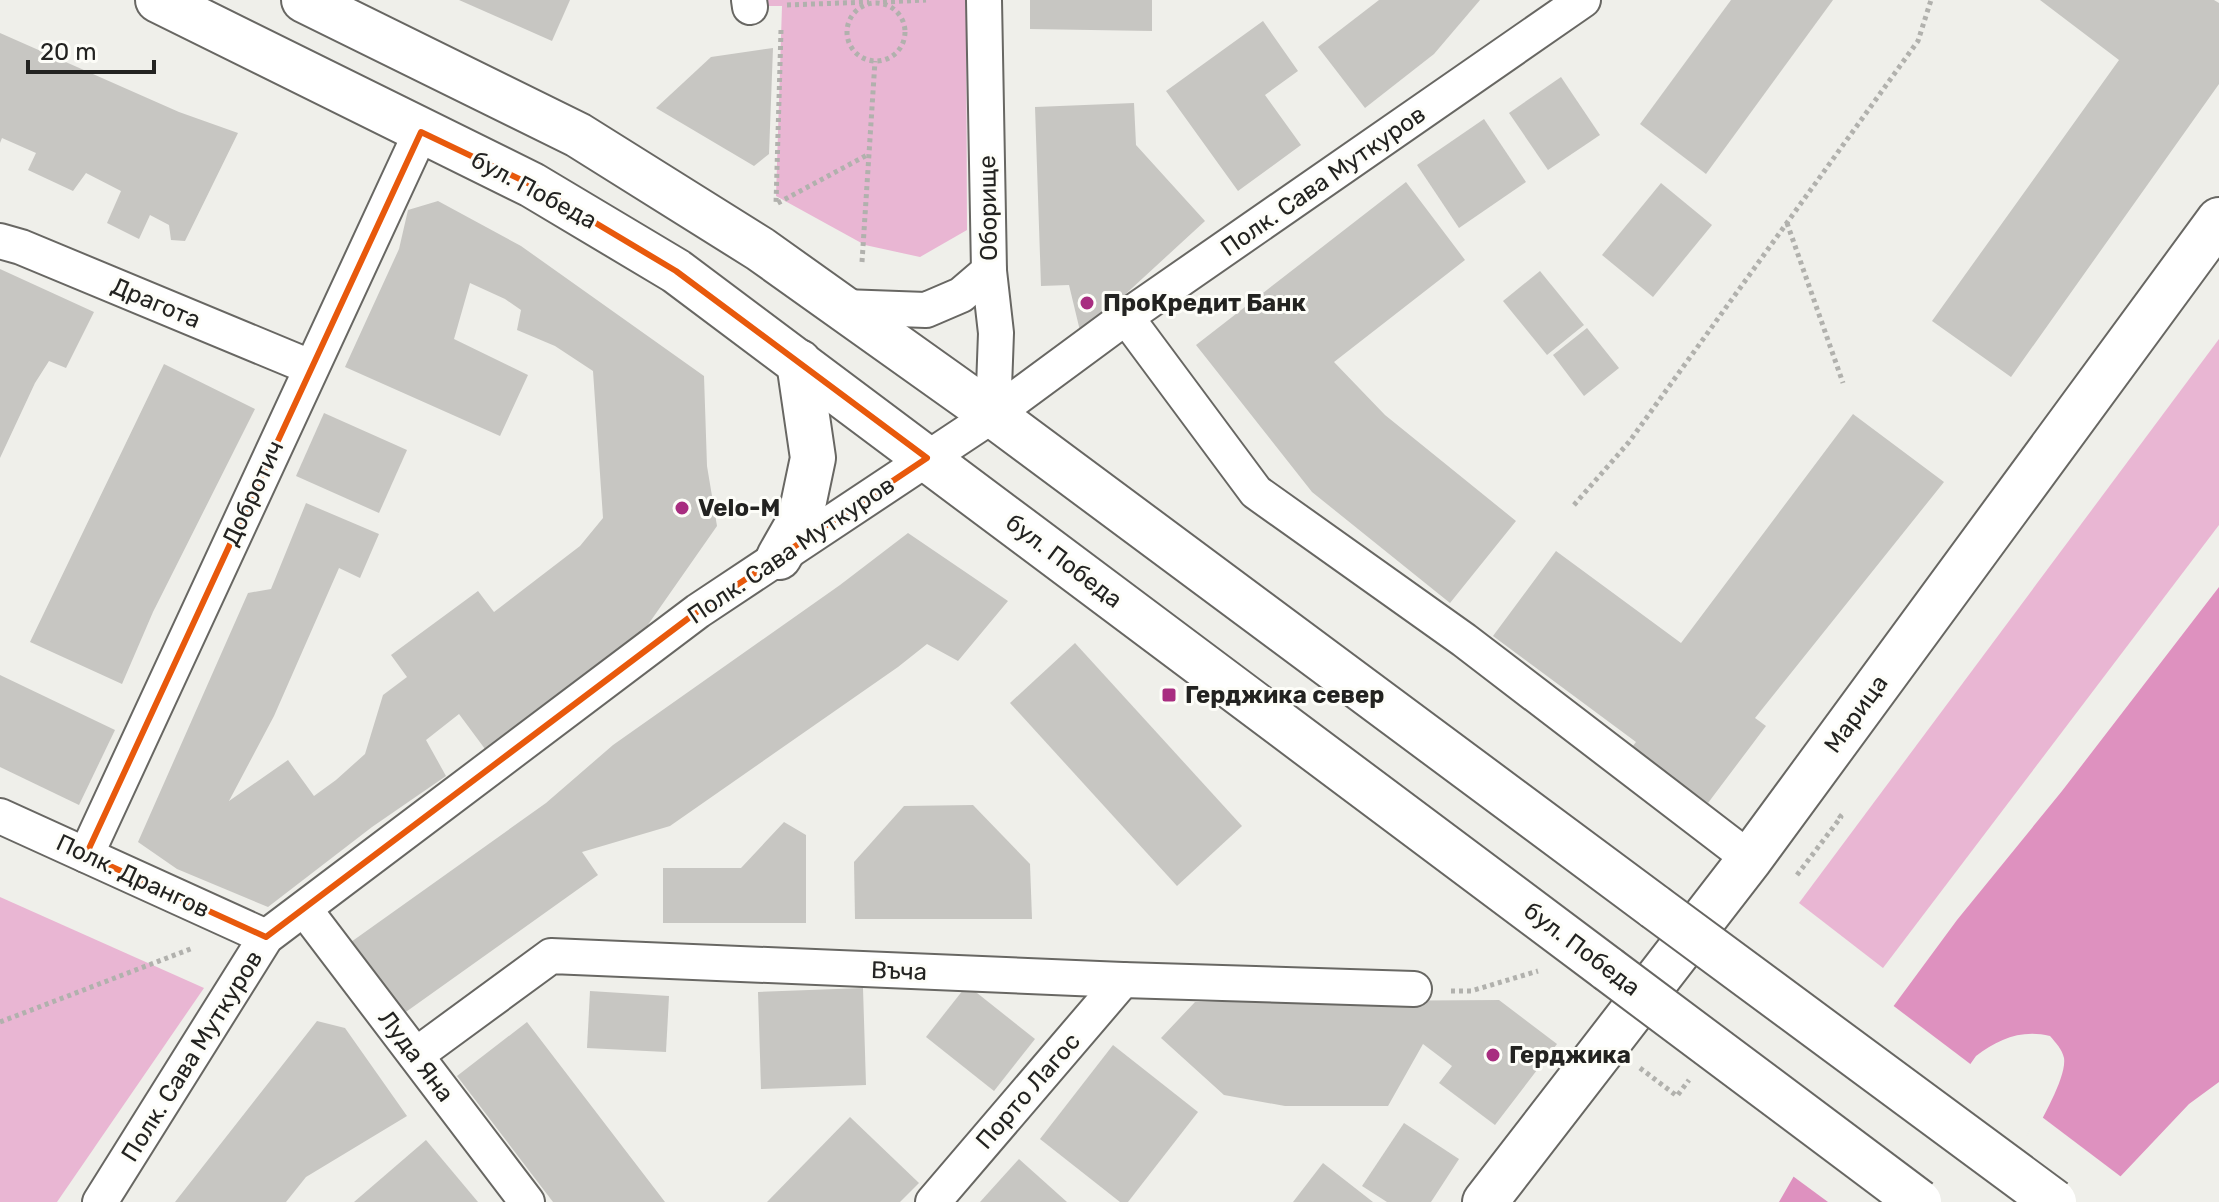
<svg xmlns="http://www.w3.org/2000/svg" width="2219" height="1202" font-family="Rubik,sans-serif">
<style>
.green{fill:#e9b6d3}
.water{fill:#de91bf}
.pier{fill:#efefea}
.building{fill:#c7c6c2}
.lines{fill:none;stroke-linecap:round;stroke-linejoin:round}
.street-casing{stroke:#686763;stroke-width:38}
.secondary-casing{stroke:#686763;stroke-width:48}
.path{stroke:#b1b1ad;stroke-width:5;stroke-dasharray:4 4;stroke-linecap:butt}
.street{stroke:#fff;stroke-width:34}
.secondary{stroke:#fff;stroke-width:44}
.secondary-bridge-casing{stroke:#686763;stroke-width:48;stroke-linecap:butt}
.secondary-bridge{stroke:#fff;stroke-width:44}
.marked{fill:none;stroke:#e8590c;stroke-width:6;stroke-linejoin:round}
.poi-dot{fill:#a82d80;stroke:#fdfdf8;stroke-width:3}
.labels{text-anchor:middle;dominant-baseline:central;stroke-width:6;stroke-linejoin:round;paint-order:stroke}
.street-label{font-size:24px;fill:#232321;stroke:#fdfdf8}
.poi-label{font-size:24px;font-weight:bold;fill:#232321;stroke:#fdfdf8;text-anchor:start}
</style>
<rect width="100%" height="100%" fill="#efefea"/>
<g class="green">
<path d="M763,0H966L967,230L920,257L865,245L776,196L782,6H763Z"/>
<path d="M2219,339V525L1883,968L1799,903Z"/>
<path d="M0,897L204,988L57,1202H0Z"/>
</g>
<path class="water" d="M2219,587V1082L2189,1104L2118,1179L2030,1143C2039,1123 2067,1078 2064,1058C2062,1049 2056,1043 2050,1036C2022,1029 1998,1039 1976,1056L1873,1202H1779L1884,1019L1957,920L2062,791Z"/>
<g class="pier">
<path d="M1891,1004L1973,1066L1878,1202H1828L1790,1174Z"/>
<path d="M2038,1114L2124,1179L2109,1202H1993Z"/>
</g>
<g class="building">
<path d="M459,0H570L552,41Z"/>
<path d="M1030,0H1152V31L1030,29Z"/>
<path d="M1379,0H1480L1434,54L1365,108L1318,47Z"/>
<path d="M1731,0H1833L1706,174L1640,124Z"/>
<path d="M2040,0H2214L2219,3V84L2011,377L1932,321L2119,60Z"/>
<path d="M1263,21L1298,71L1265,95L1301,145L1238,191L1166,91Z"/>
<path d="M0,33L179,112L238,133L185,241L171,240L169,225L150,215L139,239L107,223L121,191L86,173L73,191L28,170L36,153L2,138L0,143Z"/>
<path d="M773,48L769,154L754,166L656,108L711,57Z"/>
<path d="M1561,77L1600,135L1548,170L1509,113Z"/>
<path d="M1134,103L1136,145L1205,221L1081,335L1069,285L1041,286L1035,107Z"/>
<path d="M1484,119L1526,182L1459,228L1417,165Z"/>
<path d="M1406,182L1465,260L1334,362L1385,415L1516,521L1450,603L1312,492L1196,345Z"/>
<path d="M1661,183L1712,225L1653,297L1602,255Z"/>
<path d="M438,201L521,246L704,376L707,466L717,526L645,629L485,749L459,714L426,740L446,776L372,827L268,907L177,869L138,842L248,593L271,589L306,503L379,534L360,578L339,568L274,716L229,801L288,760L314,796L336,780L365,754L383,695L407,677L391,655L478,591L494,612L580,546L603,518L593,371L555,346L517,330L521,310L505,299L470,283L454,339L528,375L500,436L345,367L399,249L408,210Z"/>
<path d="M0,269L94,312L66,368L49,361L35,383L0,458Z"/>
<path d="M1540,271L1584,325L1547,355L1503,301Z"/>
<path d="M1587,328L1619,368L1584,396L1553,355Z"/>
<path d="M164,364L255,409L153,612L122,684L30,642Z"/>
<path d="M324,413L407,450L379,513L296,476Z"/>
<path d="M1853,414L1944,482L1755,718L1766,726L1708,803L1632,747L1636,742L1493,636L1556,551L1681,643Z"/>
<path d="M908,533L1008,601L958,661L927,644L898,667L670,826L582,852L598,875L403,1014L351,942L546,803L613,745L840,585Z"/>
<path d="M1075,643L1242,826L1177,886L1010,703Z"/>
<path d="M0,675L115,730L79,805L0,767Z"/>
<path d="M973,805L1030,864L1032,919H855L854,862L904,806Z"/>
<path d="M784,822L806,835V923H663V868H741Z"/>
<path d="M967,985L1035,1039L994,1091L926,1037Z"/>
<path d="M863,988L866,1085L761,1089L758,992Z"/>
<path d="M590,991L669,996L666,1052L587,1048Z"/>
<path d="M1499,1000L1557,1044L1495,1125L1439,1083L1452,1066L1423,1044L1388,1106H1285L1224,1095L1161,1038L1195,1002Z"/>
<path d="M317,1021L345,1028L407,1116L306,1177L286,1202H175Z"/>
<path d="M527,1022L609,1129L665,1202H553L457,1076Z"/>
<path d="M1113,1045L1198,1112L1128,1202H1120L1040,1139Z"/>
<path d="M850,1117L919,1183L900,1202H767Z"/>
<path d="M1404,1123L1459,1159L1431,1202H1387L1362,1186Z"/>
<path d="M426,1140L478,1202H354Z"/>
<path d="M1019,1159L1067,1202H980Z"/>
<path d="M1323,1163L1373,1202H1293Z"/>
</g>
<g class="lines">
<defs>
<g id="street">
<path d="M749,0L750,7"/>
<path d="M984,0L989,271L996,333L993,415"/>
<path d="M0,241L21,247L310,367"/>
<path d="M843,307L926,310L961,295L989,271"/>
<path d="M1126,317L1256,492L1464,640L1750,859"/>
<path d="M0,816L266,937"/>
<path d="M86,855L421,132"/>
<path d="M305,910L527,1202"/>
<path d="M416,1055L551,956L1123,980L1414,989"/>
<path d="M100,1202L266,937L698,611L993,415L1126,317L1583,0"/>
<path d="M933,1202L1123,980"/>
</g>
<g id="secondary">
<path d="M158,0L532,185L676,271L1608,969"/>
<path d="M304,0L578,135L760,249L993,415L1655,907"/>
<path d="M779,557L800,520L813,458L799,362"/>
<path d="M1485,1202L1750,859L2219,220"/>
</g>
</defs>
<use href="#street" class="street-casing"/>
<use href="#secondary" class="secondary-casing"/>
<g class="path">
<path d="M883,2L926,0"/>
<circle cx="876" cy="32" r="29"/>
<path d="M787,5L869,2"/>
<path d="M781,30L776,204L869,154"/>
<path d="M1787,223L1843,383"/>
<path d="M862,262L875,61"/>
<path d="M1574,505L1629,442L1918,41L1931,0"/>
<path d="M1797,875L1841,817L1837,814"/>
<path d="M1451,991H1471L1538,971"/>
<path d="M0,1022L193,948"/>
<path d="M1640,1068L1677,1096L1689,1080"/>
</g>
<use href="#street" class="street"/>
<use href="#secondary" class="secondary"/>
<defs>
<g id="secondary-bridge">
<path d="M1655,907L2054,1202"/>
<path d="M1608,969L1919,1202"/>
</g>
</defs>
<use href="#secondary-bridge" class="secondary-bridge-casing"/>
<use href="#secondary-bridge" class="secondary-bridge"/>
</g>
<path class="marked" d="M421,132L532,185L676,271L927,458L698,611L266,937L86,855Z"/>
<g class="poi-dot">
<circle cx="1087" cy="303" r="8"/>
<circle cx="682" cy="508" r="8"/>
<rect x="1161" y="687" width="16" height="16" rx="4"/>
<circle cx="1493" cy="1055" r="8"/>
</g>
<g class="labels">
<g class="street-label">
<text transform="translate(1323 181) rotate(-35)">Полк. Сава Муткуров</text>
<text transform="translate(534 190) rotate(28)">бул. Победа</text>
<text transform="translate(988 208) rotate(-91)">Оборище</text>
<text transform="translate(156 303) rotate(23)">Драгота</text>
<text transform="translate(253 493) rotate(-65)">Добротич</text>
<text transform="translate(791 550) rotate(-34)">Полк. Сава Муткуров</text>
<text transform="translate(1064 561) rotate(37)">бул. Победа</text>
<text transform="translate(1856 714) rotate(-54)">Марица</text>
<text transform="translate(133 876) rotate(25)">Полк. Дрангов</text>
<text transform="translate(1582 949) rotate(37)">бул. Победа</text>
<text transform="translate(899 971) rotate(2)">Въча</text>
<text transform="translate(192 1056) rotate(-58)">Полк. Сава Муткуров</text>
<text transform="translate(416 1056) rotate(53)">Луда Яна</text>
<text transform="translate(1028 1091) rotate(-49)">Порто Лагос</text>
</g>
<g class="poi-label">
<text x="1103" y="303">ПроКредит Банк</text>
<text x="698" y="508">Velo-M</text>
<text x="1185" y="695">Герджика север</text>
<text x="1509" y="1055">Герджика</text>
</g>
</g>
<path d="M28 60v12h126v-12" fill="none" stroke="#232321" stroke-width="4"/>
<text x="40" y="60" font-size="24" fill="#232321" stroke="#fdfdf8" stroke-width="6" paint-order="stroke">20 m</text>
</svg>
